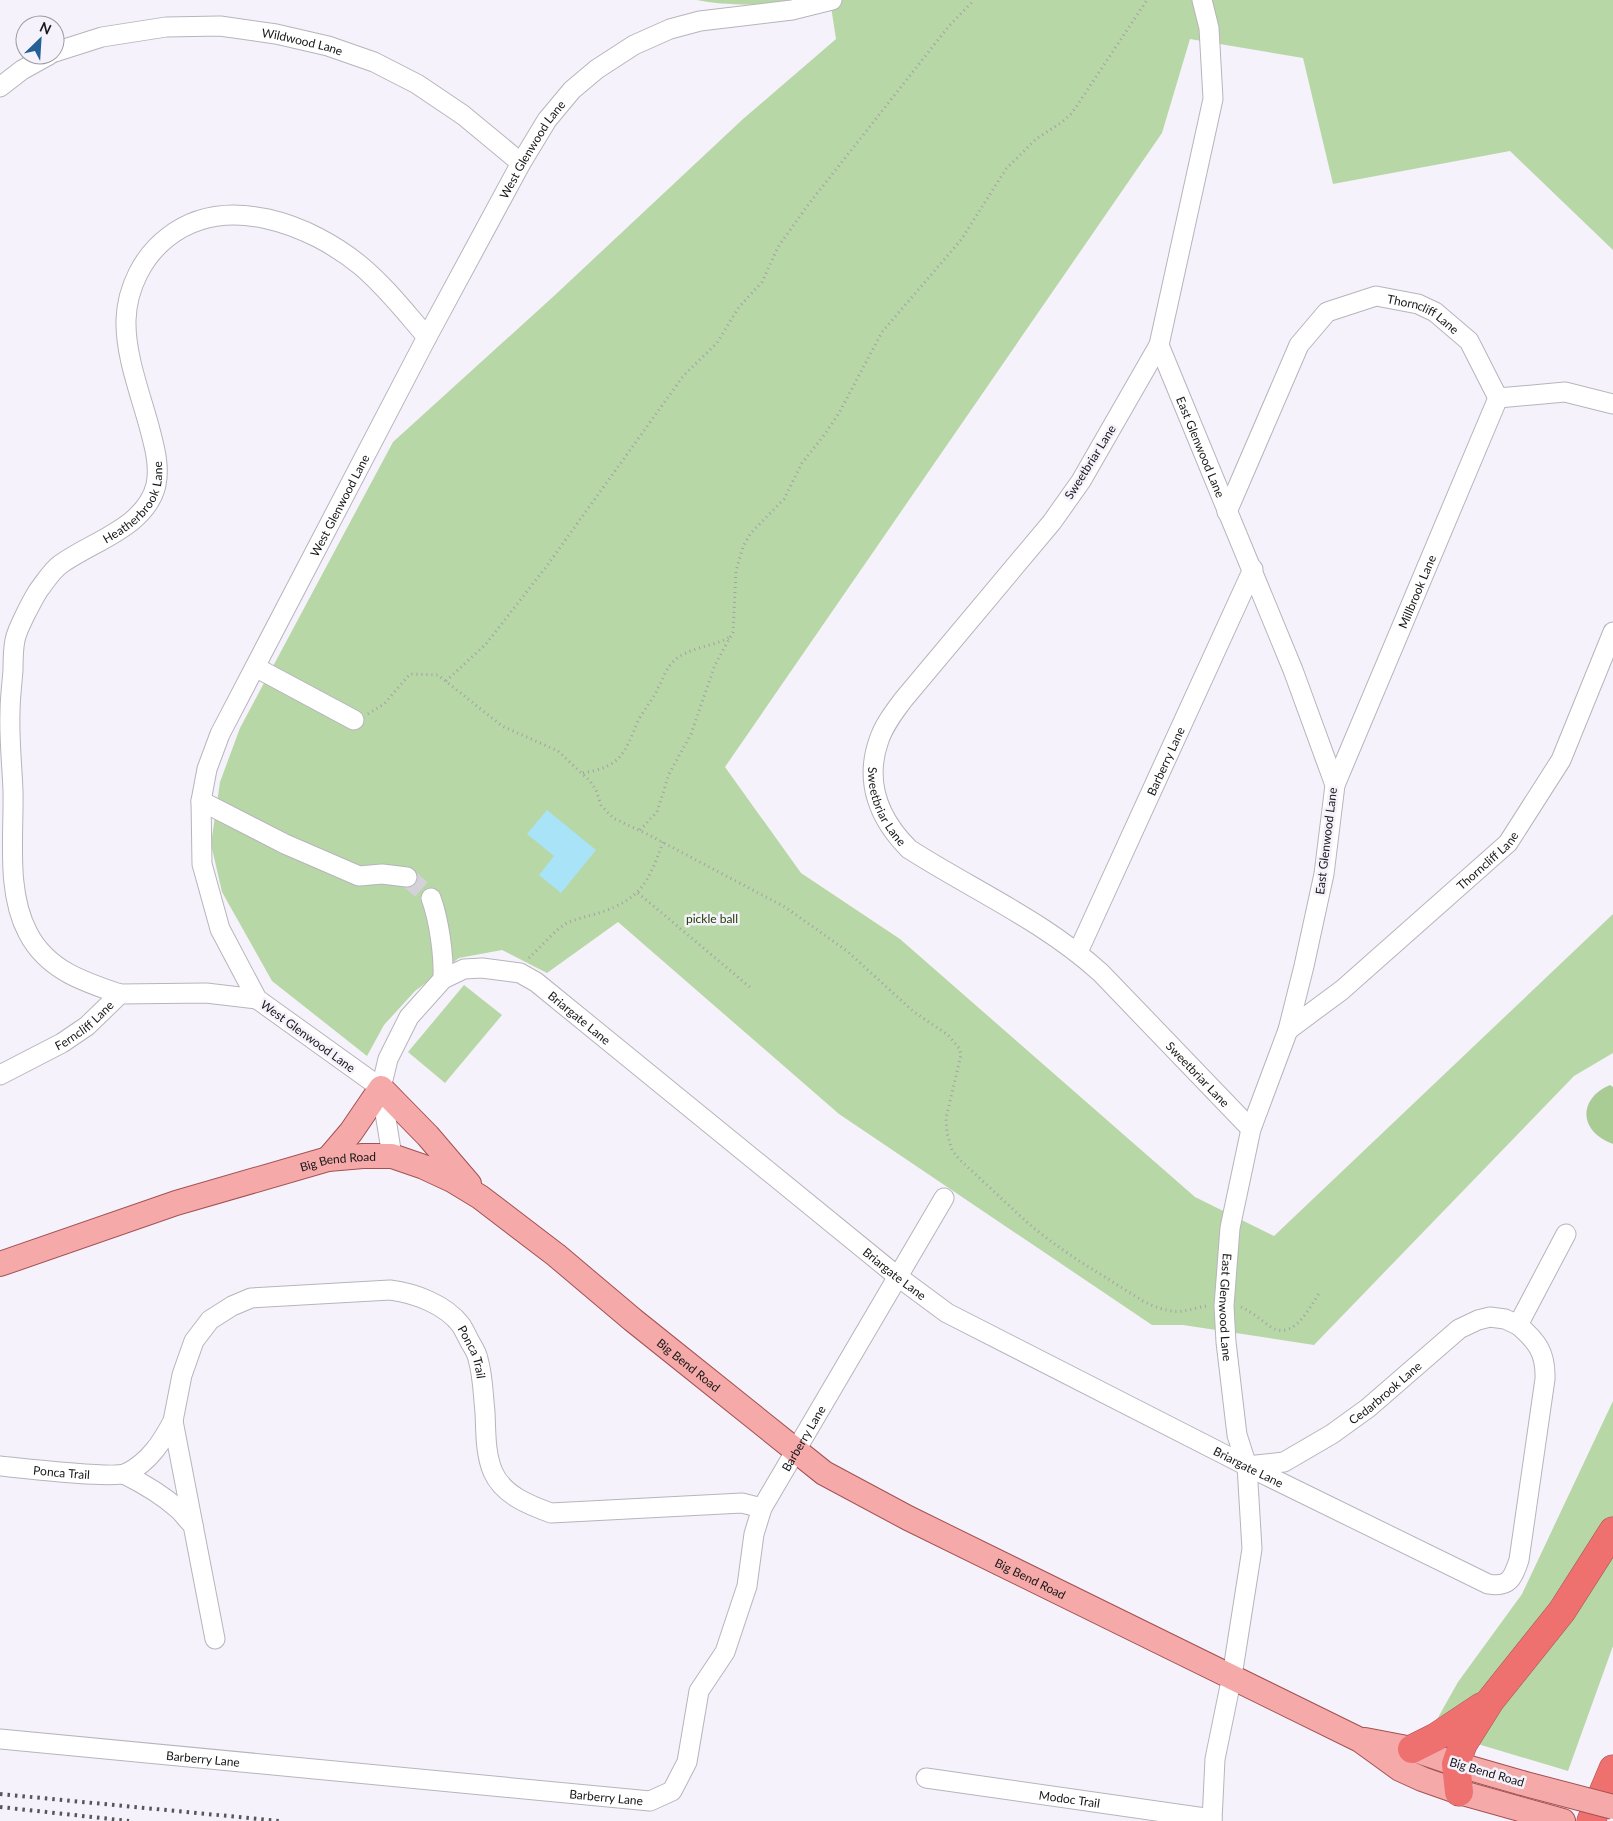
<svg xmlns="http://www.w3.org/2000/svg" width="1613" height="1821" font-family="Lato,sans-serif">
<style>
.green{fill:#b8d7a6}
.forest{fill:#a9cc95}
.water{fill:#a8e3f8}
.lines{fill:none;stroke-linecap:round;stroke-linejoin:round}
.minor-tunnel{stroke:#d5d1d9;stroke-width:19;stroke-dasharray:19 9;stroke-linecap:butt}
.minor-casing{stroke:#b7b4bc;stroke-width:21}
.major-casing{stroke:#a35151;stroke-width:26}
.highway-casing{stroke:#a35151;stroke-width:29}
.path{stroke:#a3a0a7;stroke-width:3;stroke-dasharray:1 4;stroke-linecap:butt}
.minor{stroke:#fff;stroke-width:19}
.major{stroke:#f5aaa9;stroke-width:24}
.highway{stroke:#ee7170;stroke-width:28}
.rail{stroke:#575559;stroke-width:4;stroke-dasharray:2.5 5;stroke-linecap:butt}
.major-bridge-casing{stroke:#a35151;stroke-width:26;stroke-linecap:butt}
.major-bridge{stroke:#f5aaa9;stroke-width:24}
.labels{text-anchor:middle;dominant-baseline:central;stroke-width:5;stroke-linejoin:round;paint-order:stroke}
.street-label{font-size:12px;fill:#171618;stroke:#f6f2fb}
.park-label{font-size:12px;fill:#203e04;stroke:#f6f2fb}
</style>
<rect width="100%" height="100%" fill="#f6f2fb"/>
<g class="green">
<path d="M697,0H803C775,6 724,6 697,0Z"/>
<path d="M830,0H1613V250L1510,151L1333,184L1303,58L1190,39L1162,133L725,767L801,873L900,939L1195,1197L1274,1236L1613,914V1053L1574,1076L1314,1345L1183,1325H1152L839,1114L618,922L547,973L502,950L459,958L415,991L384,1025L367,1056L272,981L222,892L211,844L220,782L240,728L393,442L555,295L743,119L836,39Z"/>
<path d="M464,985L502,1015L445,1083L408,1052Z"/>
<path d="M1613,1401V1646L1568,1771L1431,1730L1458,1682L1522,1594Z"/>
</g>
<path class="forest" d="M1610,1085L1613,1087V1144C1579,1132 1577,1099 1610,1085Z"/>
<path class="water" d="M547,810L596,850L561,893L539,875L554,856L527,834Z"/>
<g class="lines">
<path class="minor-tunnel" d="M407,877L431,898"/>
<defs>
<g id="minor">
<path id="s1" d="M1202,0L1209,28L1213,99L1159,345L1293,670L1335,785L1324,874L1304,966L1288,1030L1251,1129L1230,1228L1224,1306L1226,1342L1237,1435L1247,1466L1252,1549L1232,1676L1215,1759L1212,1821"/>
<path id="s2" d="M55,52L102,37L166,27L220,26L276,34L328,46L374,62L417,84L463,115L521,163"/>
<path d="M0,87L22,70L49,55"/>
<path id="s3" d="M1159,345L1081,481L1052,522L903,700C894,712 884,725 879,740C864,782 879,819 909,849C973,890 1044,921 1101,973L1251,1129"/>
<path id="s4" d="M1227,512L1299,345L1327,312L1376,296L1418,304L1435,312L1469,341L1498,398L1565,392L1613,404"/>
<path d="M255,667L354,720"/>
<path id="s5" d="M1335,785L1498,398"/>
<path d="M201,801L285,844L359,876L382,874L407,877"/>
<path d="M431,898C439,920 444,955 443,979"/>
<path id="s6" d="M1078,952L1253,569"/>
<path id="s7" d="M120,994C84,982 47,970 28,933C6,892 14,836 13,791C12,765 9,738 10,712C10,698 12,684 13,670C13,661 13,650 15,640C17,629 32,601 38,591C45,582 52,570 61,564C93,541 146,527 156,485C160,465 154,445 149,426C140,393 125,354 126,320C127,288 143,256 168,237C226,192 310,224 361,266C386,287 406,313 427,337"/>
<path id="s8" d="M1288,1030L1342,990L1508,843L1561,760L1613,632"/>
<path id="s9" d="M0,1075L62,1043L87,1026L120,994L206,993L257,999"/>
<path id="s10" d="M381,1088L388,1059L409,1017L443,979L464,969L482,968L520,973L536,982L897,1276L947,1313L1247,1466L1488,1584C1509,1588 1513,1578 1519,1560L1545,1379C1546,1353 1537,1341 1518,1325"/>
<path id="s11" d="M392,1156L381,1088L257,999L220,929L202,864L201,801L207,769L220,734L427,337L521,163L547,120L572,90L597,69L634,45L670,29L700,21L792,10L832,0"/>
<path id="s12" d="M173,1421L182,1375L194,1341L210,1320L232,1306L251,1298L390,1290C414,1293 445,1304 461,1325C464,1330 467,1336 470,1342C473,1347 477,1353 478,1359C483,1376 483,1394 485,1412C486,1432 485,1453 493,1472C503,1495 529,1505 551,1513L742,1503L762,1508"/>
<path id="s13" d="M0,1466C20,1468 115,1479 127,1473C149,1462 162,1442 173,1421L215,1639"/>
<path id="s14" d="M1247,1466L1284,1462L1332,1434L1368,1408L1459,1329L1478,1320L1490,1317L1505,1319L1518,1325L1566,1234"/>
<path d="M124,1474C142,1483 161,1494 177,1508C183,1513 187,1520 193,1525"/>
<path id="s15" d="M0,1739L650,1801L672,1791L687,1762L699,1691L725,1652L747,1586L754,1534L762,1508L944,1198"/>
<path id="s16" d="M926,1778L1212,1819"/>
</g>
<g id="major">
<path d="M328,1159L351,1132L381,1088L428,1136L469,1184"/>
<path id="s17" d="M0,1264L176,1203L328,1159L363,1156H392L424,1167L452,1180L480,1197L556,1255L633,1320L824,1473L908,1518L1360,1740L1400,1769L1422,1779L1459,1792L1563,1821"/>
<path d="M1365,1740L1412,1749L1456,1764L1522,1783"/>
</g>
<g id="highway">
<path d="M1412,1749L1436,1737L1481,1707"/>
<path d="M1459,1792L1456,1764L1463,1744L1490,1701L1562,1611L1613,1531"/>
<path d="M1591,1821L1613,1769"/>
</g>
</defs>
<use href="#minor" class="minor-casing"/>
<use href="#major" class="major-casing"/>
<use href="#highway" class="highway-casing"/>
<g class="path">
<path d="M446,681L486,644L546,567L684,375L717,343L739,307L762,282L778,247L808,205L949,26L974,0"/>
<path d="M368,714L384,704L410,674L438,675L502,726L558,751L590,781L596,790L601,805L613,818L647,834L785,907L847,951L914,1012L948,1035L959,1048L961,1055L946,1118L947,1133L952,1150L959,1159L1030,1225L1049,1240L1073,1257L1143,1301C1155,1307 1169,1313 1183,1311C1191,1310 1199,1307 1207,1306"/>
<path d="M583,773C622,766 624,754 638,721C644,709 653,700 658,688C663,679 666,668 674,661C688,647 713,647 730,637"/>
<path d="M640,830L657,812L669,774L691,734L715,665L733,632L736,571L743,547L750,534L784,499L802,463L825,434L839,413L882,332L961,240L1006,169L1036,139L1062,122L1072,113L1147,0"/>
<path d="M638,893L751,988"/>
<path d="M529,958C540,948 556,928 569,922C579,918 589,916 599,913C642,898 648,883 663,842"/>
<path d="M1241,1307C1252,1312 1261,1320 1271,1327C1294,1341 1309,1308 1320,1292"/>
</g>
<use href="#minor" class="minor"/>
<use href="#major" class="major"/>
<use href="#highway" class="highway"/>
<g class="rail">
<path d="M0,1794L280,1821"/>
<path d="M0,1807L129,1821"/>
</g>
<defs>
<path id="major-bridge" d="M1522,1783L1613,1807"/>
</defs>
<use href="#major-bridge" class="major-bridge-casing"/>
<use href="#major-bridge" class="major-bridge"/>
</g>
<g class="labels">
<g class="street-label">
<text stroke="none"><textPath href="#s2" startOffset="252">Wildwood Lane</textPath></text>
<text stroke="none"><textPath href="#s11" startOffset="1164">West Glenwood Lane</textPath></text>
<text stroke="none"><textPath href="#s4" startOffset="328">Thorncliff Lane</textPath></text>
<text stroke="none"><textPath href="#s1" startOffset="462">East Glenwood Lane</textPath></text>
<text transform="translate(1090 462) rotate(-58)">Sweetbriar Lane</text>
<text stroke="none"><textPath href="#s7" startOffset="599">Heatherbrook Lane</textPath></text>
<text stroke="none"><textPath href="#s11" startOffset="759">West Glenwood Lane</textPath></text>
<text stroke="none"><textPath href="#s5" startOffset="210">Millbrook Lane</textPath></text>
<text stroke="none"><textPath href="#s6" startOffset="210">Barberry Lane</textPath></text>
<text stroke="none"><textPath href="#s3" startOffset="556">Sweetbriar Lane</textPath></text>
<text transform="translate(1326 841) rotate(-83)">East Glenwood Lane</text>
<text stroke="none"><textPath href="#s8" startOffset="262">Thorncliff Lane</textPath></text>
<text stroke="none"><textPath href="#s10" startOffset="282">Briargate Lane</textPath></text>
<text stroke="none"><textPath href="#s9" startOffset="98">Ferncliff Lane</textPath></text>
<text transform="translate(308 1036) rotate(36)">West Glenwood Lane</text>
<text stroke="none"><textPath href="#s3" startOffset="975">Sweetbriar Lane</textPath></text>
<text stroke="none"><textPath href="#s17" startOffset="354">Big Bend Road</textPath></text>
<text stroke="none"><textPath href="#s10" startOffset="688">Briargate Lane</textPath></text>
<text stroke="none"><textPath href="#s1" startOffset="1362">East Glenwood Lane</textPath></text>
<text stroke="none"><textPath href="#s12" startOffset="406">Ponca Trail</textPath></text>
<text stroke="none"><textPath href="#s17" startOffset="774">Big Bend Road</textPath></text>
<text stroke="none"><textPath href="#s14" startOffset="160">Cedarbrook Lane</textPath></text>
<text stroke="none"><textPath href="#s15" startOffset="1059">Barberry Lane</textPath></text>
<text stroke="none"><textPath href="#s10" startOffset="1092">Briargate Lane</textPath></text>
<text stroke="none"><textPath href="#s13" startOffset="62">Ponca Trail</textPath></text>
<text stroke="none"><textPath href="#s17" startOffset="1179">Big Bend Road</textPath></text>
<text stroke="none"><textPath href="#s15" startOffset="204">Barberry Lane</textPath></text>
<text transform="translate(1487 1772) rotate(16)">Big Bend Road</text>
<text stroke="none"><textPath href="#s15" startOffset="609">Barberry Lane</textPath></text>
<text stroke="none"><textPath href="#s16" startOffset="145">Modoc Trail</textPath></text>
</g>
<g class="park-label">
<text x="712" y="918">pickle ball</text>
</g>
</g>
<g transform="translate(40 40) rotate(25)"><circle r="24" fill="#f6f2fb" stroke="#9d9aa0"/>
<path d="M0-4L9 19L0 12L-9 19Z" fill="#236197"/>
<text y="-8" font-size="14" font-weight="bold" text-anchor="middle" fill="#171618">N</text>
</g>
</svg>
